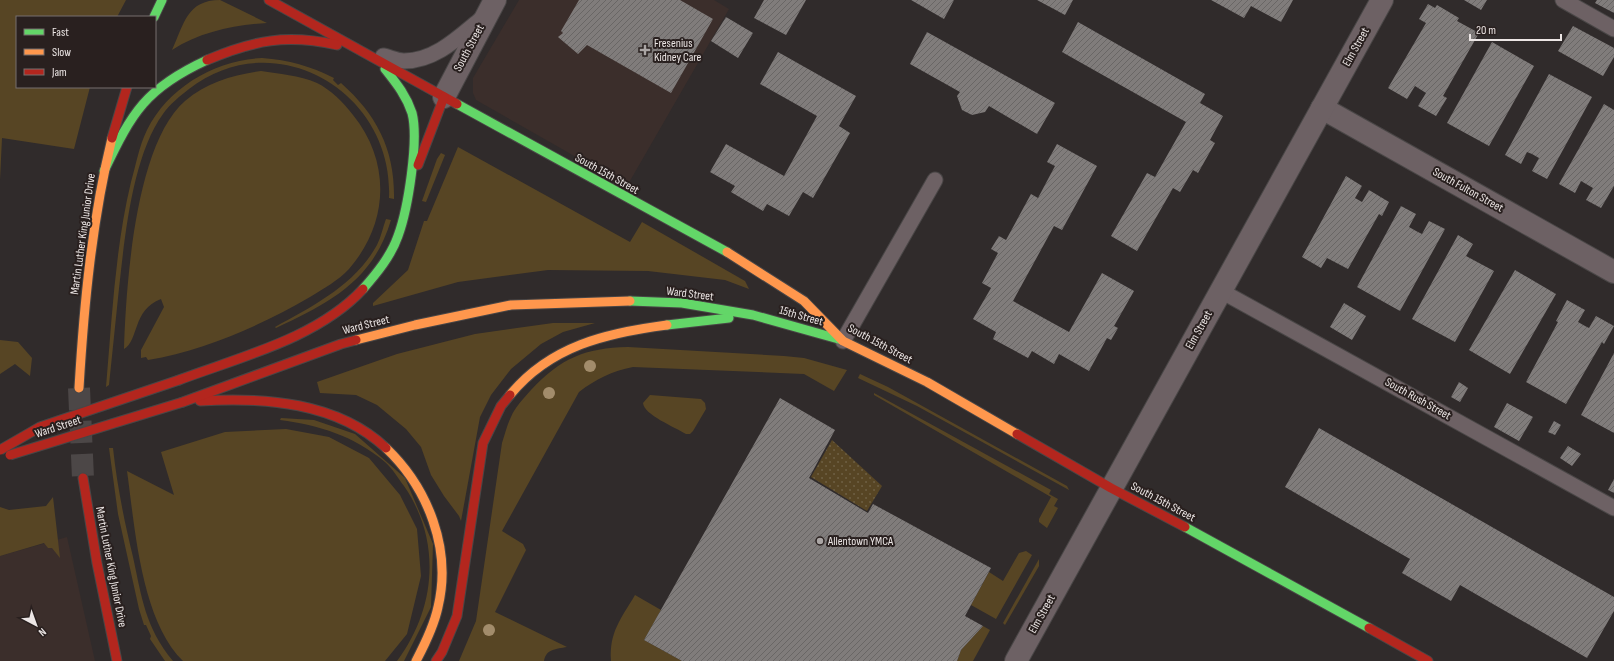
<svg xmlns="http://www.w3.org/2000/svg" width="1614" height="661" font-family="'Sofia Sans Condensed',sans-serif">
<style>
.built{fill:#3b2e2b}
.grass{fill:#574524}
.park{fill:url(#park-dots)}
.building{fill:url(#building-hatch)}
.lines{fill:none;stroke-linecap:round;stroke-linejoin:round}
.secondary-tunnel{stroke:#4c4747;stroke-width:22;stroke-dasharray:22 11;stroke-linecap:butt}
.lane-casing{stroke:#494646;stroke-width:17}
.street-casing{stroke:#494646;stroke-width:24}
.fast-casing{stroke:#494646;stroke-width:11}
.slow-casing{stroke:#494646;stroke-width:11}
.jam-casing{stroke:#494646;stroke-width:11}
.lane{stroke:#6d6164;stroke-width:15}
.street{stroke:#6d6164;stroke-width:22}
.fast{stroke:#63d668;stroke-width:9}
.slow{stroke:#ff974d;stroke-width:9}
.jam{stroke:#b3261e;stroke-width:9}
.jam-bridge-casing{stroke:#494646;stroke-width:11;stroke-linecap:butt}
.jam-bridge{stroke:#b3261e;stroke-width:9}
.tree{fill:#a28c6b}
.poi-dot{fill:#aaa5a4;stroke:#29201f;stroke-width:1.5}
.labels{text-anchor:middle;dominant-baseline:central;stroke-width:4;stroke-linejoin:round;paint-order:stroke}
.poi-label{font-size:12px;fill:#ece6e5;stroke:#29201f;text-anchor:start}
.street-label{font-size:12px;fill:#ece6e5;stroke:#29201f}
</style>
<defs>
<pattern id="park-dots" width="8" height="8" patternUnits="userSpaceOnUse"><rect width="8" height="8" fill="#574524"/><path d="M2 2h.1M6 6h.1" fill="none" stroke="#6f6044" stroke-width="1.8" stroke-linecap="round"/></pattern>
<pattern id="building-hatch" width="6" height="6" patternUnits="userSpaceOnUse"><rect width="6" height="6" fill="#807c7b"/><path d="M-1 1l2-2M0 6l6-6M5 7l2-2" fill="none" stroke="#696665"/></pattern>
</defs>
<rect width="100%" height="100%" fill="#302b2b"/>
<g class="built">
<path d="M519,0H714L729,9L627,186L476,100L473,93V78Z"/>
<path d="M67,537L95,661H0V556Z"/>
</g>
<g class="grass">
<path d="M0,0H126L117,17H17V87H90L74,149L2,138L0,180Z"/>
<path d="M220,0L267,23C234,25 200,32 172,50C184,24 187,0 220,0Z"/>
<path d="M262,58C289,60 310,66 334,78L333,80L338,85L341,83C377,115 395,150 394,199L389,198C394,92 275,22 189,89C180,96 170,104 163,114C131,158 124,244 118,298C115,327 112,356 109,385L106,387C112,318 115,249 131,182C136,165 139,146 147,130C168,87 216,60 262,58Z"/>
<path d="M261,71C279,74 299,75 317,83C331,90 343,102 353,115C391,162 389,223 349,269C339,280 323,289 310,297C260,326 205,350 148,360L146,357L141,358V350L164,307L161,299C132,310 139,341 124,349C126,286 135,144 185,101C207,82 234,75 261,71Z"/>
<path d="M458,147L630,242L642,222L745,281L749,289L725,280L648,271L548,270L458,282L373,306V303L408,270L424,221H427Z"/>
<path d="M441,153L445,155L426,202L422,201L437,159Z"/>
<path d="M386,219L391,220C373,281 329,303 276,328L275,327C313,306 355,285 377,245C381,237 383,227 386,219Z"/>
<path d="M553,323H595L563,332L541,344L511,369L491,395L480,417L461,521L459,516L444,496L431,475L421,447L406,429L377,405L356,395L320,393L317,382L397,354L475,334Z"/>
<path d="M0,340L18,342L32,358L30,376L15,364L0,374Z"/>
<path d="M628,347L784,356L804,358L847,370L834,391L804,374L633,367C612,371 596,379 579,392L502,531L523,544L526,550L495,612L567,647C556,649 546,649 544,661H459L476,621L502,443C505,434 507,425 511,417C515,407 524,398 531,390C561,358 585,348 628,347Z"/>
<path d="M860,374L888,387L1067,486L1069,490L917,406L858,378Z"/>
<path d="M874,393L1051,490L1049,494L1058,499L1054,506L1058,508L1047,528L1039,522V519L1051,497L874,395Z"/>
<path d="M650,395L701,399L705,403L706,409L693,431L690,434H686C675,427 644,415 643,403Z"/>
<path d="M281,418L314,420L355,434L405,478L433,544L431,607L404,661H397C436,609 442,541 404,486C398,478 392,468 385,462C354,436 319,425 280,420Z"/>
<path d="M286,429L329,437L369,458L400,495L417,529L421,576L407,634L385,661H183C141,620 135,528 127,471L174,495L161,452L225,432Z"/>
<path d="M109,448H113C117,485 124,520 133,557C142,598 145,627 173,661H165L150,639L151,636L146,625H144L139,609L118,514Z"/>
<path d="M53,497L60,558L52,548H48L44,543L0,556V507L9,510L46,506Z"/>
<path d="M1026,551L1032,555L996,619L971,605L989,572L1003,581L1019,553Z"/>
<path d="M1039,559V566L1005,625L1003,623Z"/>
<path d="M635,595L661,610L644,640L682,661H611C609,632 621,619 635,595Z"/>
<path d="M983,626L990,630L973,661H957L961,650Z"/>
</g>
<path class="park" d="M832,440L882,486L867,511L811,477Z"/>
<g class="building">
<path d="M579,0H680L713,19L671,93L587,45L578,54L558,37L563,33L561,31Z"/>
<path d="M764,0H806L786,35L754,18Z"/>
<path d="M911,0H954L944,19Z"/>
<path d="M1037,0H1073L1065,15Z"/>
<path d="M1211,0H1293L1281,22L1251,6L1244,18Z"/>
<path d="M1464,0H1487L1481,10Z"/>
<path d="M1597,0H1614V13L1595,3Z"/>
<path d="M1428,4L1435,8L1437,5L1459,18L1457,21L1479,33L1443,96L1447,98L1436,116L1418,106L1426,93L1415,86L1407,99L1388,88L1426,23L1419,19Z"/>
<path d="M726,17L753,33L738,58L711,41Z"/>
<path d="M1078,22L1205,94L1200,103L1223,116L1210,140L1215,143L1198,173L1193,170L1180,192L1173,188L1137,251L1111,236L1147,173L1155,177L1186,122L1062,52Z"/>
<path d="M1573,26L1614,48V57L1603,76L1558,51Z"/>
<path d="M927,32L1055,103L1037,134L989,106L985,112L972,115L962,110L957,96L960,92L910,64Z"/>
<path d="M1492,42L1534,66L1489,146L1447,123Z"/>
<path d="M778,52L856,96L839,126L850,133L813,198L803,192L789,216L767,204L763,211L731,192L735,186L710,172L726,144L784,176L817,116L760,84Z"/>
<path d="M1549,74L1592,97L1547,179L1532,171L1539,158L1532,154L1527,152L1521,164L1505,155Z"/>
<path d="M1604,104L1614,110V186L1601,208L1586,200L1593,188L1581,181L1575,193L1559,184Z"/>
<path d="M1057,144L1097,166L1062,230L1054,226L1013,301L1069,332L1102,273L1134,291L1114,326L1118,328L1111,340L1107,338L1089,371L1059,354L1054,364L1032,351L1028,358L993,339L996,332L973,319L991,288L982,283L998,253L991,249L999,236L1006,240L1031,194L1038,198L1055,166L1047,162Z"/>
<path d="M1346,176L1362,186L1355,198L1362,202L1369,190L1389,202L1382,216L1379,214L1348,269L1327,258L1321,268L1302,257Z"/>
<path d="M1401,206L1416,214L1409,227L1416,231L1422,234L1429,221L1445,229L1400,311L1357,287Z"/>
<path d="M1458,235L1473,244L1466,256L1494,271L1455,342L1412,319Z"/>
<path d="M1515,270L1556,294L1510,374L1469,350Z"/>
<path d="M1567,300L1585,310L1578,322L1585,326L1589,328L1596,316L1614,326L1604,344L1602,342L1566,404L1526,382L1558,322L1556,321Z"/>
<path d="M1344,303L1366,316L1352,340L1330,327Z"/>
<path d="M1614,353V433L1581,415Z"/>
<path d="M1459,382L1468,388L1460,402L1451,397Z"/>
<path d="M780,398L835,430L809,478L868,513L873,504L991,568L965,616L983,626L961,650L957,661H682L644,640Z"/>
<path d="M1507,403L1533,417L1519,441L1494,427Z"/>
<path d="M1554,421L1561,425L1555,435L1548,432Z"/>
<path d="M1319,428L1614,597V611L1587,658L1460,585L1451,601L1402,573L1410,559L1285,487Z"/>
<path d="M1568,446L1581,454L1572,466L1560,458Z"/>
<path d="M1614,479V493L1608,490Z"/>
</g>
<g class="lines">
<path class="secondary-tunnel" d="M79,388L83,478"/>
<defs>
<g id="lane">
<path d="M1563,0L1614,29"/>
<path d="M383,56C389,57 397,61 404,61C435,61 459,37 481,19"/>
<path d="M1221,291L1614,508"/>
<path d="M843,341L935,180"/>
</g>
<g id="street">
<path d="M444,97L495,0"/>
<path d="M1322,108L1614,272"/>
<path d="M1016,661L1382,0"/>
</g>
<g id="fast">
<path d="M154,17L162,0"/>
<path d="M457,104L727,252"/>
<path d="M104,171C132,112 146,88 207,60"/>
<path d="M363,289C377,273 391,256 398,236C408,209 419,140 412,113C406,95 396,83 385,69"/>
<path d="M630,301L682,303L753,315L842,340"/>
<path d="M667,325L729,318"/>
<path d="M1185,527L1369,628"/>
</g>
<g id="slow">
<path d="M727,252L804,301L843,341L927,382L1017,434"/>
<path d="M356,340L415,325L511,305L630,301"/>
<path d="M79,388C84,304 92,220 112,138"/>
<path d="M510,395C550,346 606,333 667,325"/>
<path d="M386,448C428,488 452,549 438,607C434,626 425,644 416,661"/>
</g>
<g id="jam">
<path d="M269,0L457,104"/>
<path d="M207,60C254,40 287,34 337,45"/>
<path d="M112,138L127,87"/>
<path d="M418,165L444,97"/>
<path d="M179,380C240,357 318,338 363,289"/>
<path d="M200,401C264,397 337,402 386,448"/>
<path d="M183,402L341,344L356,340"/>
<path d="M1017,434L1111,488L1185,527"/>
<path d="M83,478L97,563L117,661"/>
<path d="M1369,628L1428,661"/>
<path d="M436,661L442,652L457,616L483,443L501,406L510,395"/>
</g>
</defs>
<use href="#lane" class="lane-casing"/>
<use href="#street" class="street-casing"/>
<use href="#fast" class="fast-casing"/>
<use href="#slow" class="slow-casing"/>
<use href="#jam" class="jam-casing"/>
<use href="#lane" class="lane"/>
<use href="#street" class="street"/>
<use href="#fast" class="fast"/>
<use href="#slow" class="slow"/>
<use href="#jam" class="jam"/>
<defs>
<g id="jam-bridge">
<path d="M0,450L40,427L179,380"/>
<path d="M10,455L183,402"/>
</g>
</defs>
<use href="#jam-bridge" class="jam-bridge-casing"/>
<use href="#jam-bridge" class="jam-bridge"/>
</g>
<g class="tree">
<circle cx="590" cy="366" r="6"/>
<circle cx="549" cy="393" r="6"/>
<circle cx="489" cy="630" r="6"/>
</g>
<g class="poi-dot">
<path d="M643 44h4v4h4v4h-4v4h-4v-4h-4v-4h4z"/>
<circle cx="820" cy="541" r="4"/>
</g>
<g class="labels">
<g class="poi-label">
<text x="654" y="43">Fresenius<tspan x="654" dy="14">Kidney Care</tspan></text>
<text x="828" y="541">Allentown YMCA</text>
</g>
<g class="street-label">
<text transform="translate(1356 47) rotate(-61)">Elm Street</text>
<text transform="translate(469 48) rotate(-62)">South Street</text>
<text transform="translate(607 174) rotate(29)">South 15th Street</text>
<text transform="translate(1468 190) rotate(29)">South Fulton Street</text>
<text transform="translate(83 234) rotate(-82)">Martin Luther King Junior Drive</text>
<text transform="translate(690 294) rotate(7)">Ward Street</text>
<text transform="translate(801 316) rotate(16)">15th Street</text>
<text transform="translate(366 325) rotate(-14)">Ward Street</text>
<text transform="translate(1199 330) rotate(-61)">Elm Street</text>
<text transform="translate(880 344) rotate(28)">South 15th Street</text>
<text transform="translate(1418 399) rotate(29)">South Rush Street</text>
<text transform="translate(58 427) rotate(-18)">Ward Street</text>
<text transform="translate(1163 502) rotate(28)">South 15th Street</text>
<text transform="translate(111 567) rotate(79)">Martin Luther King Junior Drive</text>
<text transform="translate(1042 614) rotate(-61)">Elm Street</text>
</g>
</g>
<rect x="16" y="16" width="140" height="72" fill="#29201f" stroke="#776f6e"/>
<rect x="24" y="29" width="20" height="6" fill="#63d668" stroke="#776f6e"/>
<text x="52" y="36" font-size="12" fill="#ece6e5">Fast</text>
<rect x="24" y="49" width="20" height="6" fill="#ff974d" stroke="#776f6e"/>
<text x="52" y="56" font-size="12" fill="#ece6e5">Slow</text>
<rect x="24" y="69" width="20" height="6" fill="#b3261e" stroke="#776f6e"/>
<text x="52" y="76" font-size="12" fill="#ece6e5">Jam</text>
<g transform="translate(36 625) rotate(139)" stroke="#29201f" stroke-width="3" paint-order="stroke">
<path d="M0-3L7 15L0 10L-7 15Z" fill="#ece6e5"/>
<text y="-6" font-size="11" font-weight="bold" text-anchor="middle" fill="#ece6e5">N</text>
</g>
<path d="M1470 34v6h91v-6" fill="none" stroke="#ece6e5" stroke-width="2"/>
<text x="1476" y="34" font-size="12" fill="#ece6e5" stroke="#29201f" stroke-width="3" paint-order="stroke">20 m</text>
</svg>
